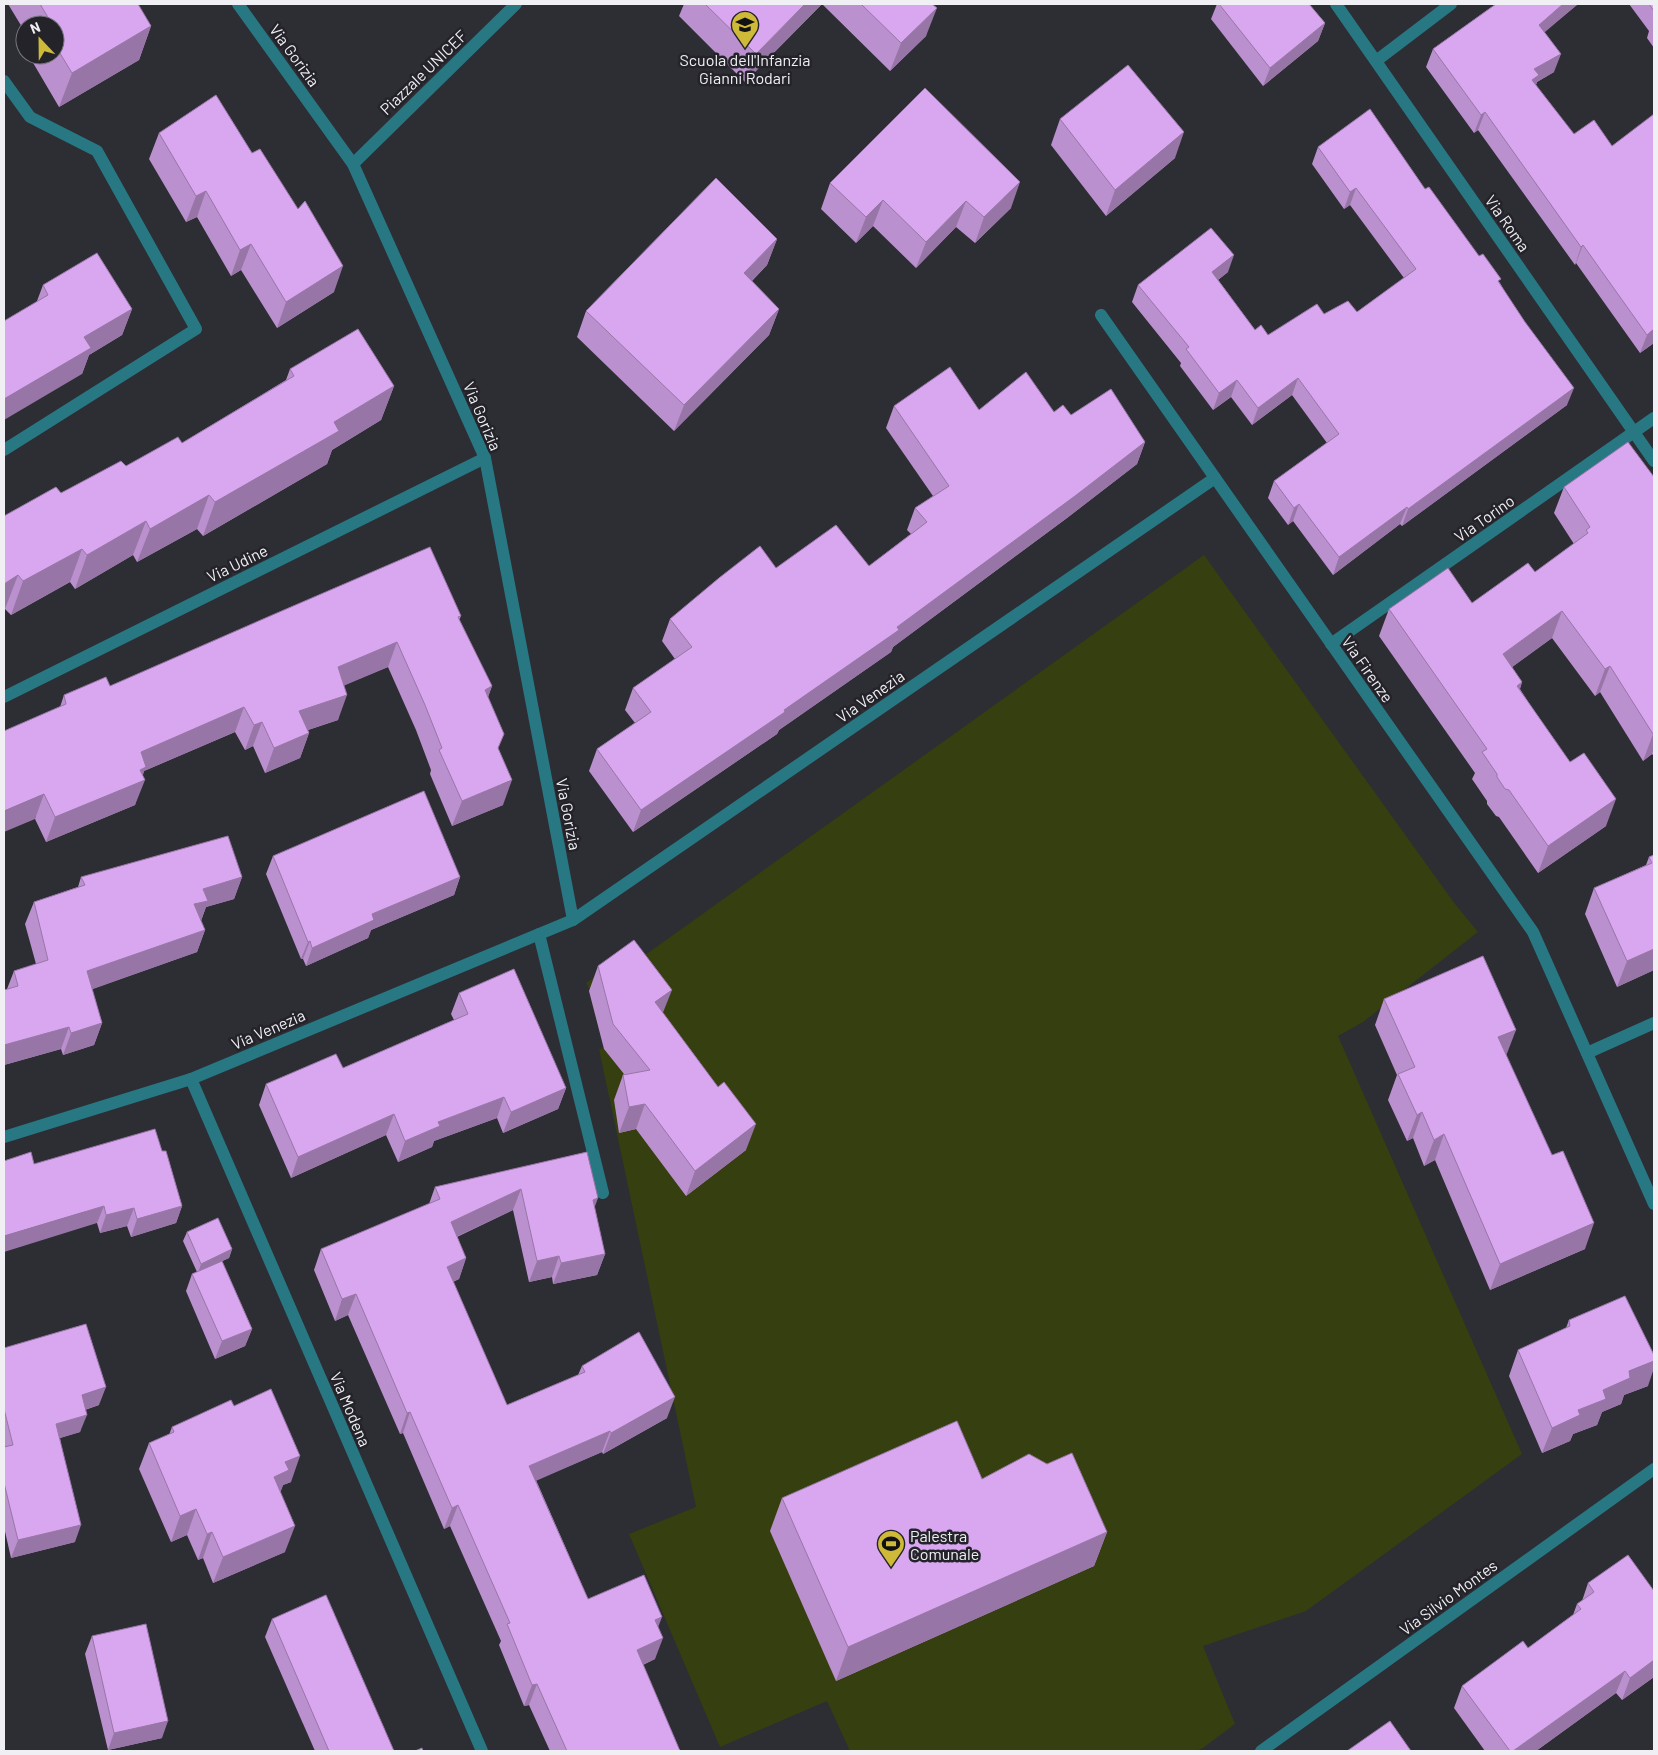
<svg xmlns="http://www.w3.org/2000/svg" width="1658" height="1755" font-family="Barlow,sans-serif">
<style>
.green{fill:#363f0f}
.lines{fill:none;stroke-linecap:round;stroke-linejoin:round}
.minor{stroke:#287884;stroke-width:12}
.wall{fill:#bb90ce}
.shaded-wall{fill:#9875a7}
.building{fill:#d9a7ef;stroke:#9875a7}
.labels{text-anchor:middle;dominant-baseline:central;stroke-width:5;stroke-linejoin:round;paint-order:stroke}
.street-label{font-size:16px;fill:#f0f0f4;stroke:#24232a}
.poi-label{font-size:16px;fill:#f0f0f4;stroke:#24232a}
</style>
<rect width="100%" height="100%" fill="#2d2d34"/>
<path class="green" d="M1204,555L1455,904L1478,932L1363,1022L1338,1036L1522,1454L1306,1611L1203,1646L1235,1724L1203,1748L1196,1751H850L827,1701L720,1747L629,1534L696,1507L599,1049L604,1048L589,991L590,990L586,983L604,971L627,968Z"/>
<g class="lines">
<g class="minor">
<path d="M238,4L353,164L485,458L573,920"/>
<path d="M1336,4L1654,461"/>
<path d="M1376,61L1451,4"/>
<path d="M4,81L30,117L97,151L196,329L4,450"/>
<path d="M353,164L516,4"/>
<path d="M1101,315L1533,932L1654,1204"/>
<path d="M1331,644L1654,418"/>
<path d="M4,697L485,458"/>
<path d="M539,934L603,1193"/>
<path d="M1587,1053L1654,1023"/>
<path d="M191,1079L482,1751"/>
<path d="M4,1137L191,1079L573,920L1215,478"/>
<path d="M1261,1751L1654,1469"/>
</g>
</g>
<g class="wall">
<path d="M8,4H138L151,26L139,60L59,107L32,61L34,55H55V25H25V32Z"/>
<path d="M684,4H932L926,36L890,71L822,4L745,82L679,16Z"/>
<path d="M1217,4H1309L1325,23L1318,41L1263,86L1211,19Z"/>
<path d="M1496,4H1578L1544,32L1554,72L1537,82L1536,85L1654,343L1640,353L1576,263L1575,265L1478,130L1474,133L1426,67L1433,49Z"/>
<path d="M1629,4H1654V48L1647,38L1649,31Z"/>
<path d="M925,88L1011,208L975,243L956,227L916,268L873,226L856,243L821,209L830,183Z"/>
<path d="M1060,119L1175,158L1106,216L1051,145Z"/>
<path d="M159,133L334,292L277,328L241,270L231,276L197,217L186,222L149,159Z"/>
<path d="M1318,147L1425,189L1500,283L1567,405L1402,526L1400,524L1333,575L1293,521L1288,525L1268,498L1274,481L1327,443L1292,395L1252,425L1231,397L1213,410L1180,366L1181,363L1132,302L1138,285L1228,272L1218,280L1255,330L1268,335L1324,314L1357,312L1404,278L1350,205L1344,209L1312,164Z"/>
<path d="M777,239L767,265L752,281L779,309L769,335L674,431L577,337L586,311Z"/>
<path d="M43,285L132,309L122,335L89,355L82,374L37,301Z"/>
<path d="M290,369L394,386L381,420L332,450L327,464L203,536L197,529L137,562L133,555L75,589L70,582L11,615L5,609L4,516L182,443L286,380Z"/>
<path d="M894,406L1054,412L1071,415L1145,442L1137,464L1067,518L893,647L891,652L779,730L777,734L633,832L589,771L597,749L635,723L625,710L633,688L675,659L662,641L670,619L869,566L911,534L907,530L915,508L933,496L886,428Z"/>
<path d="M1654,477V756L1652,754L1643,761L1600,692L1595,696L1552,638L1512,667L1522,682L1520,689L1606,826L1538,873L1499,817L1496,816L1487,804V801L1472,779L1475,773L1379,636L1389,609L1472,603L1535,572L1574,544L1554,513L1564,487Z"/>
<path d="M461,616L459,620L492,686L488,697L498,748L503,805L452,826L430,774L431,770L416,730L388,667L344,685L338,720L308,730L309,733L300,758L265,773L253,746L245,750L235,732L144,771L135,805L46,842L35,819L60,707L64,695L110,686Z"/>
<path d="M1654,855V970L1617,987L1585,914L1594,888L1646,865L1649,857Z"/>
<path d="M273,856L460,877L454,895L371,930L368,938L306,966L303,959H301L266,874Z"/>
<path d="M81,877H242L234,899L206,907L201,921L205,930L197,952L92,989L102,1023L94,1045L63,1055L61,1049L4,1065V990L7,989L14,971L36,964L25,924L34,902L78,887Z"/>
<path d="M598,966L663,1013L718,1087L746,1150L686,1196L636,1129L619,1133L614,1100L623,1075L624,1074L604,1049L589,991Z"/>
<path d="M459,993L566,1088L558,1109L503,1133L497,1118L434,1141L432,1147L398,1162L386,1135L291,1178L259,1105L266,1084L343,1068L454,1020L451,1014Z"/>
<path d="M1384,999L1506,1056L1585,1249L1490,1290L1435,1160L1424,1166L1413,1138L1407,1141L1388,1100L1397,1075L1375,1025Z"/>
<path d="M162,1151L182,1206L176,1223L131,1237L127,1226L100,1233L97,1223L34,1164Z"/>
<path d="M587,1152L594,1208L605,1254L597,1275L553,1284L552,1277L529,1282L513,1210L457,1237L466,1258L459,1279L453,1282L507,1405L578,1375L582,1366L667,1418L603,1454L602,1452L536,1480L588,1599L658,1627L655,1659L643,1665L680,1751H550L529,1705L524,1706L499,1645L501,1641L450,1526L444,1529L403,1433L400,1434L348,1315L335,1321L314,1270L321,1249L429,1204L435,1187Z"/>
<path d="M187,1232L232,1249L229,1258L222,1261L252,1329L245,1346L215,1359L186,1291L192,1274L197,1272L183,1241Z"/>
<path d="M1569,1320L1648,1386L1624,1395L1621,1404L1602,1412L1597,1425L1573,1434L1570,1441L1542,1453L1509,1376L1518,1350L1566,1328Z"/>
<path d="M4,1348L99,1405L85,1410L80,1432L60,1438L75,1542L11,1558L4,1527Z"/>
<path d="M234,1406L291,1482L283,1485L280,1493L285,1552L213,1583L203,1558L198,1560L187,1535L171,1542L139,1469L149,1443L169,1435L172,1427Z"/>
<path d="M982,1479L1107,1532L1094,1566L836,1681L770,1531L782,1498Z"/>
<path d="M1588,1583L1654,1591V1677L1622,1700L1616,1693L1536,1751H1485L1454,1708L1462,1686L1528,1648L1573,1615L1577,1604L1582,1601Z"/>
<path d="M272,1619L394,1751H315L265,1637Z"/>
<path d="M92,1636L162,1738L108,1750L85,1654Z"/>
</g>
<g class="shaded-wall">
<path d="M805,4H822L745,82L756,54Z"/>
<path d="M1563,4H1578L1532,43L1539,25Z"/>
<path d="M937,8L926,36L890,71L901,43Z"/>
<path d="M1325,23L1318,41L1263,86L1270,68Z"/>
<path d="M151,26L139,60L59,107L72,73Z"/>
<path d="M1561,54L1554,72L1537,82L1533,93L1525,98L1534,69Z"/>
<path d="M1485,112L1478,130L1474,133L1481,115Z"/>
<path d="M1184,132L1175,158L1106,216L1115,190Z"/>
<path d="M1020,182L1011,208L975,243L984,217Z"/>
<path d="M1356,188L1350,205L1344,209L1350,192Z"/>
<path d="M206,191L197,217L186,222L196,196Z"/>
<path d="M883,200L873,226L856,243L866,217Z"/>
<path d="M966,201L956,227L916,268L926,242Z"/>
<path d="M777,239L767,265L734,299L744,273Z"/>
<path d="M251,244L241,270L231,276L240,250Z"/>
<path d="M1583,245L1576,263L1575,265L1581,247Z"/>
<path d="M1234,255L1228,272L1206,289L1212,272Z"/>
<path d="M343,266L334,292L277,328L286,302Z"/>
<path d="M132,309L122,335L89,355L82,374L4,420V399L84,337Z"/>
<path d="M779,309L769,335L674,431L684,405Z"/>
<path d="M1654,329V343L1640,353L1647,335Z"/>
<path d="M1298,378L1292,395L1252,425L1258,408Z"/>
<path d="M1237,380L1231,397L1213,410L1219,393Z"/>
<path d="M394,386L381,420L332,450L327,464L203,536L215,502L334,422Z"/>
<path d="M1574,388L1567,405L1402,526L1408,509Z"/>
<path d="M1145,442L1137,464L1067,518L893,647L891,652L779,730L777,734L633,832L641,810L784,710L897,627Z"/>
<path d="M209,495L197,529L137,562L150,529Z"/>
<path d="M1299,504L1293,521L1288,525L1294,508Z"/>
<path d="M1407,507L1400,524L1333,575L1339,557Z"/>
<path d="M146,521L133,555L75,589L87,555Z"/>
<path d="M82,549L70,582L11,615L23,581Z"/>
<path d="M18,575L5,609L4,610V584Z"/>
<path d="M1562,611L1552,638L1493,681L1503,654Z"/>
<path d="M397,642L388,667L329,692L338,667Z"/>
<path d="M1610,666L1600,692L1595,696L1605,669Z"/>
<path d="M1522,682L1513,709L1517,686Z"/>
<path d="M492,686L483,711L485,690Z"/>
<path d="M347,695L338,720L290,736L299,711Z"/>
<path d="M244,707L235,732L144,771L140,782L145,780L135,805L46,842L55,817L141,752Z"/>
<path d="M262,722L253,746L245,750L254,725Z"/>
<path d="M1654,732V749L1652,754L1643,761L1653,734Z"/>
<path d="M309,733L300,758L265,773L274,748Z"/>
<path d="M512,780L503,805L452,826L462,801Z"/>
<path d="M44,794L35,819L4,832V811Z"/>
<path d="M1616,799L1606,826L1538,873L1548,846Z"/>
<path d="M242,877L234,899L206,907L200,923L194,904L203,889Z"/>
<path d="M460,877L454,895L371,930L368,938L306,966L312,948L372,914Z"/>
<path d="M205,930L197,952L79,994L87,971Z"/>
<path d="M310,941L303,959H301L308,942Z"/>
<path d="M1654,949V970L1617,987L1627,961Z"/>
<path d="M672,990L662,1015L655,1002Z"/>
<path d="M102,1023L94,1045L63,1055L71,1033Z"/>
<path d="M69,1027L61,1049L4,1065V1045Z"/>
<path d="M1516,1030L1506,1056L1498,1037Z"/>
<path d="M566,1088L558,1109L503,1133L511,1112Z"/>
<path d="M504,1097L497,1118L434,1141L432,1147L398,1162L405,1141L438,1122Z"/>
<path d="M645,1104L636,1129L619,1133L629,1107Z"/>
<path d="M1422,1112L1413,1138L1407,1141L1417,1115Z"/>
<path d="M394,1114L386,1135L291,1178L298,1157Z"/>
<path d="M756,1124L746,1150L686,1196L695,1171Z"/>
<path d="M1444,1134L1435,1160L1424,1166L1434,1140Z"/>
<path d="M521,1189L513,1210L443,1243L451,1222Z"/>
<path d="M598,1198L590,1220L593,1200Z"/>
<path d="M104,1206L97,1223L4,1252V1236Z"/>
<path d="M182,1206L176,1223L131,1237L137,1219Z"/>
<path d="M134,1208L127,1226L100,1233L106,1215Z"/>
<path d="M1594,1223L1585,1249L1490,1290L1500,1264Z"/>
<path d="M232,1249L229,1258L198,1273L201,1264Z"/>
<path d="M605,1254L597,1275L553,1284L561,1263Z"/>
<path d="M559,1256L552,1277L529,1282L537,1261Z"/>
<path d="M466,1258L459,1279L439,1288L447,1267Z"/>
<path d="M356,1294L348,1315L335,1321L342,1299Z"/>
<path d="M252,1329L245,1346L215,1359L222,1341Z"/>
<path d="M1654,1361V1368L1648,1386L1624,1395L1621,1404L1602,1412L1597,1425L1573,1434L1570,1441L1542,1453L1552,1428L1578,1410L1603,1390L1629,1371Z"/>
<path d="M106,1387L99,1405L75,1413L82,1395Z"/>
<path d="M675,1397L667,1418L603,1454L611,1433Z"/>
<path d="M410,1412L403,1433L400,1434L407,1413Z"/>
<path d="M87,1415L80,1432L50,1441L56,1424Z"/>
<path d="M610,1431L602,1452L522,1487L529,1466Z"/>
<path d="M300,1456L291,1482L283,1485L279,1496L274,1477L285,1462Z"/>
<path d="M458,1505L450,1526L444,1529L452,1508Z"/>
<path d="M196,1509L187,1535L171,1542L180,1516Z"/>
<path d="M81,1525L75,1542L11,1558L18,1540Z"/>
<path d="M295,1526L285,1552L213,1583L223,1557Z"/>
<path d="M212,1532L203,1558L198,1560L207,1534Z"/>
<path d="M1107,1532L1094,1566L836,1681L848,1647Z"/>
<path d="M662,1617L654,1638L655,1620Z"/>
<path d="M663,1638L655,1659L629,1671L637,1650Z"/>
<path d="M1654,1660V1677L1622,1700L1630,1678Z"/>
<path d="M1625,1671L1616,1693L1536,1751H1513Z"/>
<path d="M537,1684L529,1705L524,1706L532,1685Z"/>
<path d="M168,1721L162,1738L108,1750L114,1733Z"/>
</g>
<g class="building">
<path d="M40,4H138L151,26L72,73L55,45V25H50L52,24Z"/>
<path d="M705,4H805L756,54Z"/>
<path d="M861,4H932L937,8L901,43Z"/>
<path d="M1219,4H1309L1325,23L1270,68Z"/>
<path d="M1496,4H1563L1539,25L1561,54L1534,69L1539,75L1532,80L1574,134L1594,120L1612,146L1654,114V329L1647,335L1583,245L1581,247L1485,112L1481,115L1433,49Z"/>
<path d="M1649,4H1654V11Z"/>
<path d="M1128,65L1184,132L1115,190L1060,119Z"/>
<path d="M925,88L1020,182L984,217L966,201L926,242L883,200L866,217L830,183Z"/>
<path d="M216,95L252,153L260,149L298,209L305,201L343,266L286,302L251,244L240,250L206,191L196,196L159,133Z"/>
<path d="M1370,109L1425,189L1429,187L1479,256L1483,254L1501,279L1498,281L1525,322L1574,388L1408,509L1407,507L1339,557L1299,504L1294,508L1274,481L1339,434L1298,378L1258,408L1237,380L1219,393L1186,349L1189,347L1138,285L1211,228L1234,255L1212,272L1255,330L1261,325L1268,335L1317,304L1324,314L1348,301L1357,312L1416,269L1356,188L1350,192L1318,147Z"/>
<path d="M716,178L777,239L744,273L779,309L684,405L586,311Z"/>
<path d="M97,253L132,309L84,337L91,348L4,399V321L48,295L43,285Z"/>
<path d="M358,329L394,386L334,422L339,431L215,502L209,495L150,529L146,521L87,555L82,549L23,581L18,575L4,584V516L56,487L61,493L121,461L126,466L178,437L182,443L294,376L290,369Z"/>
<path d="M950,367L979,410L1026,372L1054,412L1063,405L1071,415L1111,389L1145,442L1075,496L897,627L899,630L784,710L785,712L641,810L597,749L651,712L633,688L692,647L670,619L719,578L760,546L776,568L836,525L869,566L927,522L915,508L949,486L894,406Z"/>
<path d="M1628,442L1654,477V732L1653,734L1610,666L1605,669L1562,611L1503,654L1522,682L1517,686L1570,762L1584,753L1616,799L1548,846L1509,790L1505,789L1497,777V774L1482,752L1487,749L1389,609L1448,568L1472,603L1528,563L1535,572L1588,533L1586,530L1590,527L1564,487Z"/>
<path d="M430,547L461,616L458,617L492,686L485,690L504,734L498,748L512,780L462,801L439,750L442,748L425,705L397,642L338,667L347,695L299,711L309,733L274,748L262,722L254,725L244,707L141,752L146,767L140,770L145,780L55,817L44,794L4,811V731L66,704L64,695L106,677L110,686L270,616Z"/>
<path d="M424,791L460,877L372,914L374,920L312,948L310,941L308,942L273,856Z"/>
<path d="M228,836L242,877L203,889L208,901L194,904L205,930L87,971L102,1023L71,1033L69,1027L4,1045V990L18,986L14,971L48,960L34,902L85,885L81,877Z"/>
<path d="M1654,855V949L1627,961L1594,888L1652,863L1649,857Z"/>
<path d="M634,940L672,990L655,1002L718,1087L724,1082L756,1124L695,1171L645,1104L629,1107L623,1075L650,1070L613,1024L598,966Z"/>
<path d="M1483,956L1516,1030L1498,1037L1552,1155L1563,1151L1594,1223L1500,1264L1444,1134L1434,1140L1422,1112L1417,1115L1398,1074L1415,1067L1384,999Z"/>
<path d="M514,969L566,1088L511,1112L504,1097L438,1122L440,1126L405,1141L394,1114L298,1157L266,1084L336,1054L343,1068L468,1014L459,993Z"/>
<path d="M155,1129L162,1151H166L182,1206L137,1219L134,1208L106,1215L104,1206L4,1236V1161L31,1152L34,1164Z"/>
<path d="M587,1152L598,1198L593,1200L605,1254L561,1263L559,1256L537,1261L521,1189L451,1222L466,1258L447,1267L507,1405L585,1372L582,1366L639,1332L675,1397L611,1433L610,1431L529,1466L588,1599L644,1575L662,1617L655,1620L663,1638L637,1650L680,1751H567L537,1684L532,1685L507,1624L510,1623L458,1505L452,1508L410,1412L407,1413L356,1294L342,1299L321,1249L440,1199L435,1187Z"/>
<path d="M218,1218L232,1249L201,1264L187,1232Z"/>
<path d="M222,1261L252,1329L222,1341L192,1274Z"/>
<path d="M1625,1296L1654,1355V1361L1629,1371L1630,1378L1603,1390L1606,1399L1578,1410L1580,1415L1552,1428L1518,1350L1570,1326L1569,1320Z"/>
<path d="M86,1324L106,1387L82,1395L87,1415L56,1424L81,1525L18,1540L4,1483V1447L13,1445L4,1409V1348Z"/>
<path d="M271,1389L300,1456L285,1462L289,1470L274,1477L295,1526L223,1557L212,1532L207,1534L196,1509L180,1516L149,1443L174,1432L172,1427L231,1400L234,1406Z"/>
<path d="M957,1421L982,1479L1029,1454L1047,1464L1072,1453L1107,1532L848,1647L782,1498Z"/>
<path d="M1628,1555L1654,1591V1660L1630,1678L1625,1671L1513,1751H1510L1462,1686L1523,1641L1528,1648L1581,1609L1577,1604L1594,1592L1588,1583Z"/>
<path d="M326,1595L394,1751H329L272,1619Z"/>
<path d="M146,1624L168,1721L114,1733L92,1636Z"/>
<path d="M1390,1721L1411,1751H1347Z"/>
<path d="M422,1748L423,1751H415Z"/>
</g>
<defs>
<symbol id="school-pin" viewBox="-11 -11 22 30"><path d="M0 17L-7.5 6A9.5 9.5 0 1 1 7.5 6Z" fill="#ceb938" stroke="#24232a"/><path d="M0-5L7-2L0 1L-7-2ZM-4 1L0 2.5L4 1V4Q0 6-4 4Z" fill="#111"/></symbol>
<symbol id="stadium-pin" viewBox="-11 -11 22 30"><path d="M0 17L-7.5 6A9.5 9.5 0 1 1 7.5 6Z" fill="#ceb938" stroke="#24232a"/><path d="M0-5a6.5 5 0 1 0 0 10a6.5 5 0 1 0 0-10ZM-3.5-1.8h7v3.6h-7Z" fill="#111"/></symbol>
</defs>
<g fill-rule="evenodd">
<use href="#school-pin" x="729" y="9" width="32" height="43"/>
<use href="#stadium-pin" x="875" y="1528" width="32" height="43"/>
</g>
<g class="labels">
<g class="street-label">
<text transform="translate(295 55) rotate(54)">Via Gorizia</text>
<text transform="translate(423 72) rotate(-44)">Piazzale UNICEF</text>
<text transform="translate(1508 223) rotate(55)">Via Roma</text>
<text transform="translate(483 416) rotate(67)">Via Gorizia</text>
<text transform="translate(1484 518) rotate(-35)">Via Torino</text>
<text transform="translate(237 563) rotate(-26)">Via Udine</text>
<text transform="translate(1368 669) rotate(55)">Via Firenze</text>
<text transform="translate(870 696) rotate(-35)">Via Venezia</text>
<text transform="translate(569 814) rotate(79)">Via Gorizia</text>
<text transform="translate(268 1029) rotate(-23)">Via Venezia</text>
<text transform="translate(351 1409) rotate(67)">Via Modena</text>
<text transform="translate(1448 1597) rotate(-36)">Via Silvio Montes</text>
</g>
<g class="poi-label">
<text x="745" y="59">Scuola dell'Infanzia<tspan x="745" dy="18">Gianni Rodari</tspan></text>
<text x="910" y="1535" text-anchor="start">Palestra<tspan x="910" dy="18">Comunale</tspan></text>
</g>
</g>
<rect width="1658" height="1755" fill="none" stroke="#f0f0f4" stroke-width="10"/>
<g transform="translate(40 40) rotate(338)"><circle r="24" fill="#24232a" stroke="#76757b"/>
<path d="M0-4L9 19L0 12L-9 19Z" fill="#ceb938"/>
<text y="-8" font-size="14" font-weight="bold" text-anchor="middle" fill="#f0f0f4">N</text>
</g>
</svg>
